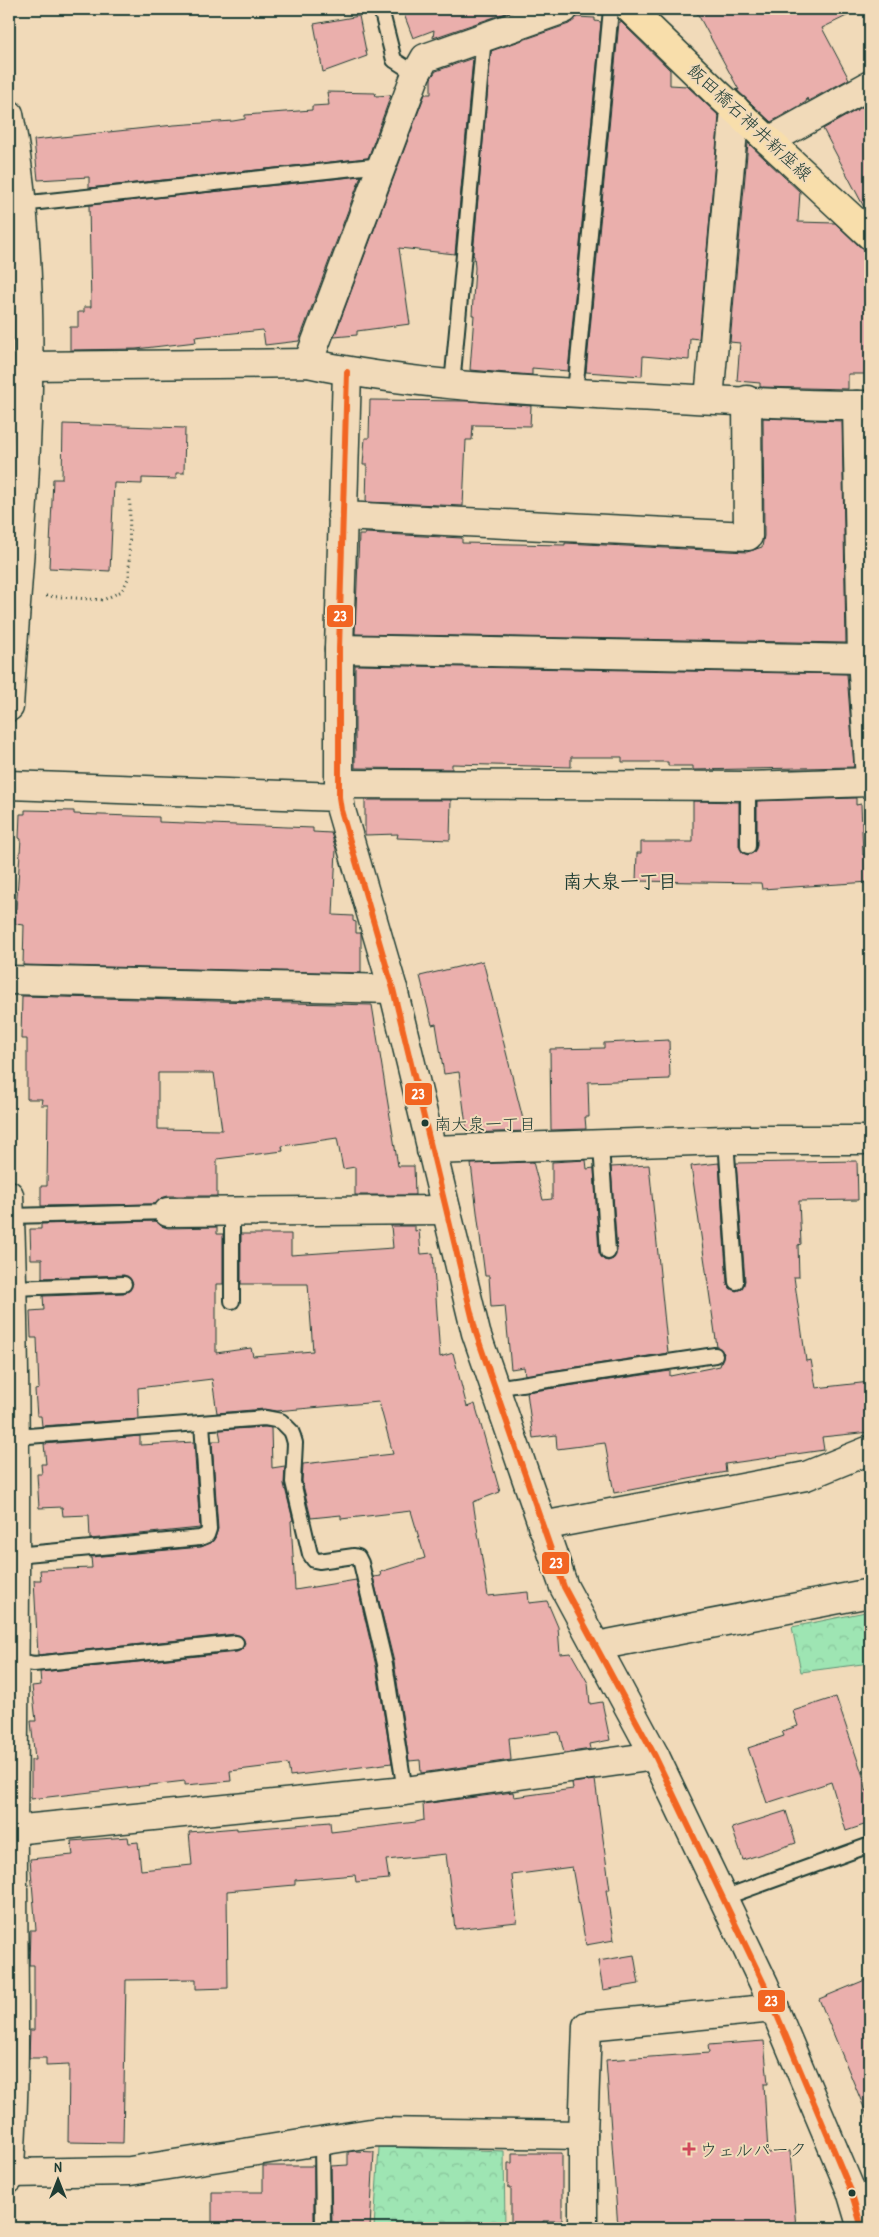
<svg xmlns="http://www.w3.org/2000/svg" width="879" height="2237" font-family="'Patrick Hand','Klee One',sans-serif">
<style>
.park{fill:url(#park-crowns);stroke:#5e9174}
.building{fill:#eaafac;stroke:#1f3d34;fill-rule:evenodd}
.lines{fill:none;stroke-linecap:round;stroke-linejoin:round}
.service-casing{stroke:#1f3d34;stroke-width:18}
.minor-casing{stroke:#1f3d34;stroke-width:31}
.tertiary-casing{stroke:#1f3d34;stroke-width:31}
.primary-casing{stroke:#1f3d34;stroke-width:31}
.path{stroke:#1f3d34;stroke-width:3;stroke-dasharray:1 4;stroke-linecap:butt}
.service{stroke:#f1dab9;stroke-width:14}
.minor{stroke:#f1dab9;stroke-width:28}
.tertiary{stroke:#f1dab9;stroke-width:28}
.primary{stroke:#f8deab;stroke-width:28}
.bus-1-casing{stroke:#f1dab9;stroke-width:10}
.bus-1{stroke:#f26522;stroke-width:6}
.bus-dot{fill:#1f3d34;stroke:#f1dab9;stroke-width:2}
.poi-dot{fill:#d1495b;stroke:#f1dab9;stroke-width:2}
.labels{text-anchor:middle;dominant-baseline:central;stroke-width:4;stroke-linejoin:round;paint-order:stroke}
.bus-label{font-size:17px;fill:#1f3d34;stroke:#f1dab9;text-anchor:start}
.street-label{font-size:18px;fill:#1f3d34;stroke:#f1dab9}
.poi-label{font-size:18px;fill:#1f3d34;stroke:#f1dab9;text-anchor:start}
.neighbourhood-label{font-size:19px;font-weight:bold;fill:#1f3d34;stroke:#f1dab9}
.line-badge{stroke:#f1dab9;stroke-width:2}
.badge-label{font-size:14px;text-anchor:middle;font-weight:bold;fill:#fff}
</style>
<defs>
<pattern id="park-crowns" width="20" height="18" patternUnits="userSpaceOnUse" patternTransform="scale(1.25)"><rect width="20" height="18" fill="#9ee5b3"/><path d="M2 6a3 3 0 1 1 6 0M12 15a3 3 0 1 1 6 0" fill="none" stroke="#88c59b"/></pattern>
</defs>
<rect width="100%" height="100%" fill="#f1dab9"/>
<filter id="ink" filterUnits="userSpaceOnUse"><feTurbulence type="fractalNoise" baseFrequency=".02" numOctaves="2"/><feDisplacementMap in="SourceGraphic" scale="10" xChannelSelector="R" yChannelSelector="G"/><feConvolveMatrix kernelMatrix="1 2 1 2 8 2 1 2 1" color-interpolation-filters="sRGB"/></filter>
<g filter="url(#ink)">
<g class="park">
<path d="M870,1611V1663L801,1672L792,1627Z"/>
<path d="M379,2147L504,2151L505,2228H374Z"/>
</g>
<g class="building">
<path d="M402,9H518L433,38L434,30L413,38Z"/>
<path d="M695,9H861L822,28L849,79L808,101L807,98L806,102L771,122L736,89L739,90Z"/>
<path d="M359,16L367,56L323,72L314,24Z"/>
<path d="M577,17L595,18V21L601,22L568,371L532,368V375L470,370L474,315H472L475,268L474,256L473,255L491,51L569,24Z"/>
<path d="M619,22H621L670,70V85L687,86L719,116L699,339L690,338L689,360L643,356L642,376L586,372Z"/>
<path d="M473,58L455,254L399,248L410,324L357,331V335L334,337L425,94H431V78L436,71Z"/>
<path d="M327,92L375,93L376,96L391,95L368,158L89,188V177L38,180L34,140L174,125L233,121L245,119V115L312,110V106L329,105Z"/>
<path d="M864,106L870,117V214L865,209L823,129Z"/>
<path d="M748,143L800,192L798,222L835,223L859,246L870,250V374H848V389L760,387V383L737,381L740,343L730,342Z"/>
<path d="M361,176L299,341L265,345L263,330L195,337L196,342L136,349L70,350V327H78V312H84V307H91L89,205Z"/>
<path d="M370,400L468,401L531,406L530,426L473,425L472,440H466L463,506L366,502L367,465H363L365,438H369Z"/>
<path d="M763,418L842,421L846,643L355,634L359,535H365V533L462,538V543L565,545V543L747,552L762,547L764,536Z"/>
<path d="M63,424L185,428L184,473H176V479L142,478V484L114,483L110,571L49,568L53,479H62Z"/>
<path d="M355,665L847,674L854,767L693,770V766H668V762H622V757H571V767L452,764V769L355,768Z"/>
<path d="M856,798V805L861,804L863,855L870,854V882L762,889L761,883L636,881L637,853H641V842H693V801L739,802V846L743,853L748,855L753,853L757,846V801Z"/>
<path d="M365,800H451L450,840L397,838L398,834L365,835Z"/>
<path d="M25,810L74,811V814L159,817V822L313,828V832L331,833L336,849L333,915L353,916V921L356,922V933H361V973L23,965L24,925L15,924L21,839L19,838L20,814H25Z"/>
<path d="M483,961L526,1131L467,1133L459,1072L444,1074L436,1024L432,1025L420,976Z"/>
<path d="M22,996L372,1005L398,1166H414L415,1195H355V1167L343,1169L337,1138L282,1146L283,1151L217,1159V1196H168L161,1198L155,1204L41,1206V1186H47L48,1105H41L42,1099H27V1039H21ZM158,1073H214L222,1130L158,1129Z"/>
<path d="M669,1040L670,1079L588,1082L589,1117H585L586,1129L551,1130L550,1049L604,1048V1043Z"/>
<path d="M586,1160L587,1169L594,1168L599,1253L604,1260L608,1261L613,1259L617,1251L611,1167L649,1165L668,1353L525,1375L524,1367L511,1369L505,1306L491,1307L489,1276H485L471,1164L533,1162L543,1200L552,1199V1162Z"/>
<path d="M857,1161L858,1200L799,1201L801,1244L798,1245L799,1277H794L806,1361L811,1360L816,1388L870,1382V1432L822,1437L824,1450L725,1464L726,1472L614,1493L605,1443L557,1449L556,1435L533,1438L527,1392L670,1371V1376L720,1366L724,1353L717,1347L691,1166L719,1163L727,1283L729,1287L736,1291L741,1289L745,1281L736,1163Z"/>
<path d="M156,1221L161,1226L168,1228L217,1227V1234H223V1284H216V1353L251,1348L253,1356L313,1351L308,1284H241V1234H291V1255L393,1248L391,1226H415V1231L419,1230L421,1254L433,1253L440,1357L453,1353L467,1407L475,1404L500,1492L473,1502L488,1596L528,1592L529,1603L547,1601L558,1627L560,1654L571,1653L588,1683L590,1704L602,1702L610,1740L590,1744L591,1749L564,1753L559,1732L509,1738L511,1760L421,1773L420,1760L409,1761L394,1662L373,1577L381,1576L380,1572L425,1558L411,1511L341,1519V1515L311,1518L302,1481L303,1464L393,1454L379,1402L276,1411L264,1409L217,1413L212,1379L138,1388L139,1419L42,1426L41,1416H37L35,1390L39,1389L37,1338H31L30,1311L44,1310L43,1296L124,1293L131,1288L133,1283L128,1277L124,1275L42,1278V1259H31L30,1229H41V1224Z"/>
<path d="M265,1427L271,1428L272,1468L285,1466L284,1484L293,1520L291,1521L295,1590L356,1580L376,1666L392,1763L290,1776L288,1764L230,1771L231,1781L185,1785V1781L31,1799V1760H35L31,1721H36L32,1686L41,1685L40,1672L237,1652L241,1650L245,1643L243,1638L235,1634L38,1655L34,1580H41L40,1570L92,1568L91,1557L201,1547L211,1543L215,1538L218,1529L212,1441H221L219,1430Z"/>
<path d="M140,1436V1445L194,1442L200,1528L90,1539L89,1515L63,1516L62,1507L39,1508L37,1474H42L41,1464H46L44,1444Z"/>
<path d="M836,1697L865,1782L866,1791L870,1790V1823L846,1831L831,1782L767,1803L748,1748L784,1736L782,1731L798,1726L793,1711Z"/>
<path d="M595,1780L610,1890H606L614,1940L586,1945L572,1867L512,1875L517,1922L455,1929L446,1854L386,1860L389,1879L356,1882L355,1875L295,1880V1885L227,1891L228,1988L196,1989V1979L126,1980L123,2143L68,2142L69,2065L46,2066V2058H29L30,2030H34V1965H29L30,1930H36L30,1859L73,1855L71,1841L128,1837L129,1843L138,1842L141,1870L192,1865L189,1832L237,1828V1830L330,1822L331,1832L416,1822L424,1820L423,1804L513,1792L514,1797L573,1789L572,1783Z"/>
<path d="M786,1811L796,1843L743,1860L732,1828Z"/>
<path d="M634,1955L639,1984L603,1990L598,1961Z"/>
<path d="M870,1978V2122L819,1999Z"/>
<path d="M764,2041L768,2084H764L768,2153L790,2151L796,2228H618L606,2060L709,2053L708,2045Z"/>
<path d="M355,2151L374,2152L370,2228H332L331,2166L348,2165V2152Z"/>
<path d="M512,2153H562V2221H543V2228H511V2188H508V2163H512Z"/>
<path d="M263,2166H314V2228H212V2192H263Z"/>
</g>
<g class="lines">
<defs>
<g id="service">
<path d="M381,9L394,60L416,74"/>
<path d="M21,204L382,165"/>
<path d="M452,385L484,37"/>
<path d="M575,393L611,9"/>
<path d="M748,786V846"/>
<path d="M726,1140L736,1282"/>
<path d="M601,1145L608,1252"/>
<path d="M232,1211V1301"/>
<path d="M10,1216L168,1212"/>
<path d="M12,1288L124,1284"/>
<path d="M494,1388L715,1355"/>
<path d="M15,1437L265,1418L281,1421L291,1431L293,1436L295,1443L293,1482L310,1554L314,1560L319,1561L354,1556L358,1557L361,1563L385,1664L405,1791"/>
<path d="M15,1555L200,1538L207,1535L209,1529L202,1423"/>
<path d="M16,1661L34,1664L236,1643"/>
<path d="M723,1898L870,1845"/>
<path d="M322,2141L323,2228"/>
</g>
<g id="minor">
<path d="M769,141L870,85"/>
<path d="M308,363L416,74L425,58L564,9"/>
<path d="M29,366L308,363C414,386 524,390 632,396C711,399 792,406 870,405"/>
<path d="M709,399L735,109"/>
<path d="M857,405L862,659L870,779"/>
<path d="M342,516L748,536L747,400"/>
<path d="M339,649L862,659"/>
<path d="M339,784L748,786L870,782"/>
<path d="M339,797V649L347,372"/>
<path d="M9,980L393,989"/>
<path d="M431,1150L726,1140H870"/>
<path d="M9,1195C18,1406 15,1617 13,1828C12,1945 18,2062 9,2179"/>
<path d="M168,1212L446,1210"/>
<path d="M542,1526L806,1476L870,1450"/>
<path d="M597,1646L870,1593"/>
<path d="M13,1830L405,1791L655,1756"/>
<path d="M9,2173L130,2171L377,2132L583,2135"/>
<path d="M583,2228V2135L587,2026L775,2008"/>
</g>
<g id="tertiary">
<path d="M9,114C46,309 21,511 9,707"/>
<path d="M9,785L339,797L341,810L393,989L476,1333L564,1587L655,1756L764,1984L851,2191L862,2228"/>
</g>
<path id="primary" d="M630,9L716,92L870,235"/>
</defs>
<use href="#service" class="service-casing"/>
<use href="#minor" class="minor-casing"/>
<use href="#tertiary" class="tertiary-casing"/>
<use href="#primary" class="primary-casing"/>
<path class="path" d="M46,596L103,600L122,591L129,577L130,498"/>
<use href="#service" class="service"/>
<use href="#minor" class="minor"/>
<use href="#tertiary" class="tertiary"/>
<use href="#primary" class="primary"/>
<defs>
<path id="bus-1" d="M347,372L339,649V797L341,810L393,989L476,1333L564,1587L655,1756L764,1984L851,2191L862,2228"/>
</defs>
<use href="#bus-1" class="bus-1-casing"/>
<use href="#bus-1" class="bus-1"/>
</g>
</g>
<g class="bus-dot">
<circle cx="425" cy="1123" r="4.5"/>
<circle cx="852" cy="2193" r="4.5"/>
</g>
<path class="poi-dot" d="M686.5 2141.5h5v5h5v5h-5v5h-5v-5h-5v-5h5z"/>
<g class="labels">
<g class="bus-label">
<text x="434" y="1123">南大泉一丁目</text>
</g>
<g class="street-label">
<text transform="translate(750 122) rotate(43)">飯田橋石神井新座線</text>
</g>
<g class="poi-label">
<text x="699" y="2149">ウェルパーク</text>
</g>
<g class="neighbourhood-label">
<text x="620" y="881">南大泉一丁目</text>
</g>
</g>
<g class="line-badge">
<rect x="326" y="604" width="28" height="24" rx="5" fill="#f26522"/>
<rect x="404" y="1082" width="29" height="24" rx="5" fill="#f26522"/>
<rect x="541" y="1551" width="29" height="24" rx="5" fill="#f26522"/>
<rect x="757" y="1989" width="29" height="24" rx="5" fill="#f26522"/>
</g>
<g class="badge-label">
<text x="340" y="621">23</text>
<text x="418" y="1099">23</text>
<text x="556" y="1568">23</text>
<text x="771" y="2006">23</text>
</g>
<rect width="879" height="2237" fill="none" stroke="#f1dab9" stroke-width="30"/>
<rect x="15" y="15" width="849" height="2207" fill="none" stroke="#1f3d34" stroke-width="2" filter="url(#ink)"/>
<g transform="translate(58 2180)" stroke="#f1dab9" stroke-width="4" paint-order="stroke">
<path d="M0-4L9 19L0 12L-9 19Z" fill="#1f3d34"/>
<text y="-8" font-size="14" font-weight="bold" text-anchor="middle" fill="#1f3d34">N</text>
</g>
</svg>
